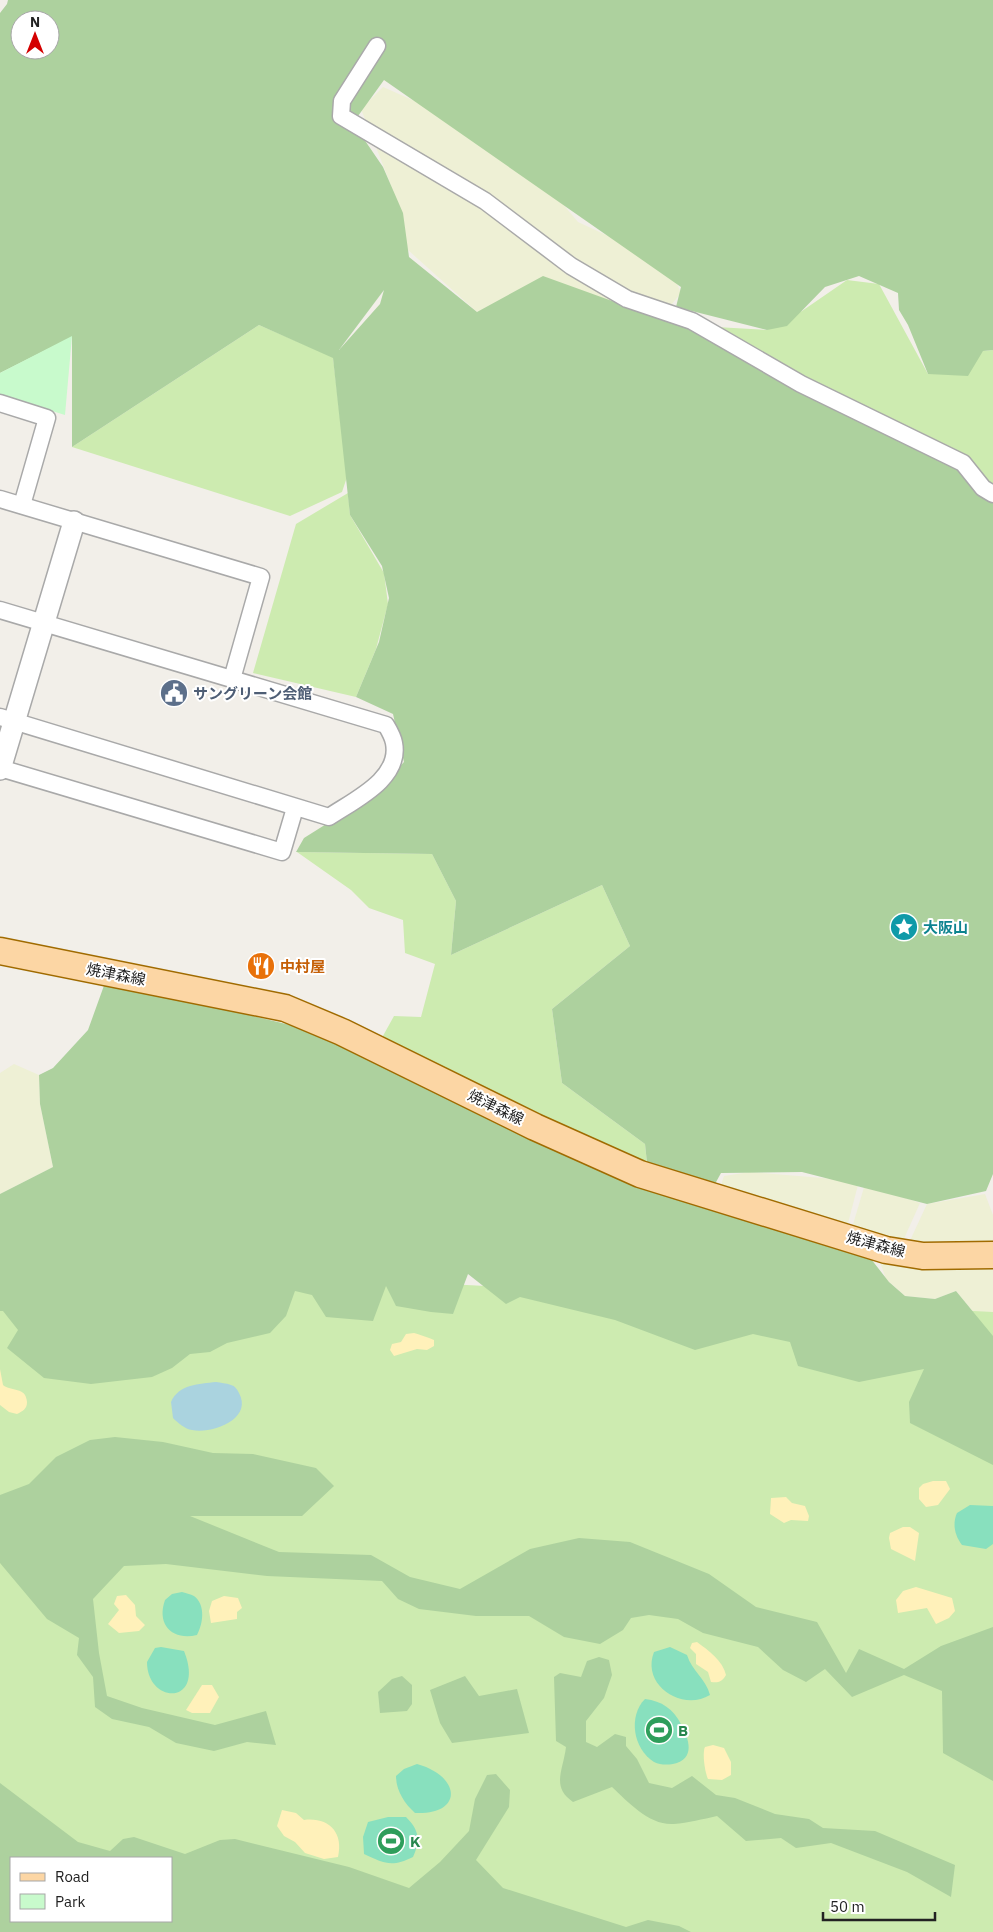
<svg xmlns="http://www.w3.org/2000/svg" width="993" height="1932" font-family="'IBM Plex Sans','Noto Sans JP',sans-serif">
<style>
.farmland{fill:#eef0d5}
.grass{fill:#cdebb0}
.forest{fill:#add19e;fill-rule:evenodd}
.sand{fill:#fff1ba}
.park{fill:#c8facc}
.pitch{fill:#88e0be}
.water{fill:#aad3df}
.lines{fill:none;stroke-linecap:round;stroke-linejoin:round}
.minor-casing{stroke:#a9a9a9;stroke-width:19}
.tertiary-casing{stroke:#a9a9a9;stroke-width:24}
.primary-casing{stroke:#a06b00;stroke-width:29}
.minor{stroke:#fff;stroke-width:16}
.tertiary{stroke:#fff;stroke-width:21}
.primary{stroke:#fcd6a4;stroke-width:26}
.labels{text-anchor:middle;dominant-baseline:central;stroke-width:4;stroke-linejoin:round;paint-order:stroke}
.service-label{font-size:15px;font-weight:bold;fill:#4e5e75;stroke:#fff;text-anchor:start}
.culture-label{font-size:15px;font-weight:bold;fill:#0d838f;stroke:#fff;text-anchor:start}
.food-label{font-size:15px;font-weight:bold;fill:#c56008;stroke:#fff;text-anchor:start}
.street-label{font-size:15px;fill:#222;stroke:#fff}
.leisure-label{font-size:15px;font-weight:bold;fill:#27864d;stroke:#fff;text-anchor:start}
</style>
<rect width="100%" height="100%" fill="#f2efe9"/>
<g class="farmland">
<path d="M383,87L433,109L551,190L578,222L643,252L674,277L681,293L657,322L504,303L477,312L408,250L392,188L361,109Z"/>
<path d="M14,1064L39,1075L40,1104L53,1167L0,1194V1073Z"/>
<path d="M750,1172L859,1181L846,1231L717,1197L724,1176Z"/>
<path d="M865,1184L920,1203L898,1252L849,1238Z"/>
<path d="M985,1194L993,1215V1253L907,1247L927,1204Z"/>
<path d="M879,1259L993,1264V1336L956,1291L935,1299L905,1296L886,1279Z"/>
</g>
<g class="grass">
<path d="M847,280L879,284L928,374L983,351L993,350V514L699,326L767,330L802,311Z"/>
<path d="M259,325L333,357L347,477L342,492L290,516L72,447Z"/>
<path d="M348,493L350,515L384,573L388,604L376,649L356,697L253,673L296,524Z"/>
<path d="M297,852L432,854L456,901L451,955L602,885L630,946L552,1009L562,1083L645,1144L648,1173L379,1043L394,1016L421,1017L435,964L405,953L403,920L369,908L351,890Z"/>
<path d="M0,1261L993,1312V1932H386L171,1858H39L0,1809Z"/>
</g>
<g class="forest">
<path d="M8,0H993V350L983,351L968,376L928,374L908,325L899,310L898,293L859,276L825,287L787,326L767,330L676,307L681,287L384,80L353,123L383,167L403,213L409,257L477,312L543,276L731,344L934,449L993,502V1174L986,1191L927,1204L802,1172L721,1173L710,1193L871,1259L889,1282L905,1296L935,1299L956,1291L993,1336V1465L910,1423L909,1402L924,1369L859,1382L798,1366L790,1342L753,1334L695,1350L615,1320L520,1297L506,1304L468,1274L453,1314L431,1312L396,1306L386,1286L373,1321L326,1317L312,1295L295,1291L286,1316L270,1333L227,1343L210,1352L190,1354L172,1368L152,1377L91,1384L44,1378L7,1348L18,1330L3,1311H0V1194L53,1167L40,1104L39,1075L53,1068L88,1030L106,980L323,1033L648,1172L645,1144L562,1083L552,1009L630,946L602,885L451,955L456,901L432,854L296,852L304,838L374,794L404,762L393,714L356,697L379,642L389,598L382,566L350,515L333,358L259,325L72,447V337L0,373V13L7,4ZM20,20H50V50H20ZM384,290L380,304L339,350Z"/>
<path d="M115,1437L163,1442L213,1453L253,1454L316,1468L334,1486L302,1516H190L279,1552L371,1555L410,1577L460,1589L530,1549L579,1538L630,1542L709,1574L756,1607L817,1622L846,1673L859,1649L904,1669L941,1646L993,1627V1781L943,1753L942,1691L904,1675L852,1697L825,1669L806,1682L783,1670L758,1647L703,1633L678,1619L649,1615L631,1618L623,1630L600,1644L564,1637L529,1616H476L419,1609L398,1599L382,1581L267,1576L166,1564L124,1566L93,1599L99,1653L107,1696L142,1708L215,1725L266,1711L276,1745L247,1742L214,1751L176,1743L149,1727L112,1719L95,1707L93,1677L77,1655L79,1638L47,1619L0,1563V1495L29,1484L56,1457L90,1440Z"/>
<path d="M599,1657L609,1660L612,1675L604,1698L586,1721V1742L597,1747L615,1734L626,1737V1746L637,1759L649,1783L672,1788L692,1776L716,1795L735,1798L775,1814L809,1819L823,1828L875,1831L955,1865L951,1897L907,1872L831,1843L796,1848L781,1838L746,1841L717,1816C703,1819 688,1823 674,1824C650,1826 628,1802 612,1787L573,1802C551,1787 563,1771 566,1747L556,1741L554,1677L560,1673L581,1677L587,1661Z"/>
<path d="M402,1676L412,1685V1704L407,1711L380,1713L378,1692L392,1679Z"/>
<path d="M465,1676L479,1696L517,1689L529,1733L452,1743L440,1723L430,1690Z"/>
<path d="M496,1774L510,1790L509,1807L476,1860L503,1888L626,1927L648,1920L679,1926L691,1932H0V1783L78,1842L110,1851L123,1839L134,1837L185,1854L220,1840L235,1839L349,1867L409,1888L440,1862L469,1831L475,1799L487,1775ZM11,1858H171V1921H11Z"/>
</g>
<g class="sand">
<path d="M414,1333C418,1334 430,1338 434,1340V1346L427,1350L417,1349L394,1356L390,1350L392,1344L401,1342L406,1334Z"/>
<path d="M0,1369L3,1385C11,1392 26,1386 27,1402C27,1409 23,1411 17,1414L9,1412L0,1405Z"/>
<path d="M933,1481H946L950,1489L938,1505L926,1507L919,1499V1488L923,1484Z"/>
<path d="M786,1497L792,1503L805,1506L809,1516L808,1521L791,1520L784,1523L770,1514L771,1498Z"/>
<path d="M903,1527H910L919,1533L915,1561L891,1549L889,1538L890,1533Z"/>
<path d="M916,1587L952,1598L955,1611L949,1618L936,1624L927,1608L898,1613L896,1600L903,1591Z"/>
<path d="M126,1595L135,1605L136,1616L145,1625L139,1631L119,1633L108,1624L119,1610L114,1604L117,1596Z"/>
<path d="M224,1596L238,1598L242,1608L237,1612V1619L211,1623L209,1611L212,1601Z"/>
<path d="M697,1642C708,1650 723,1661 726,1675C722,1682 718,1683 711,1682L708,1672L696,1664V1654L690,1648L692,1643Z"/>
<path d="M202,1685H212L219,1697L210,1713H192L186,1710Z"/>
<path d="M713,1745L724,1748L731,1762V1775L722,1780L708,1779C705,1773 702,1753 705,1747Z"/>
<path d="M282,1810L296,1813L304,1820C328,1817 344,1832 338,1857L324,1859L305,1853L295,1842L284,1836L277,1826Z"/>
</g>
<path class="park" d="M72,336L65,415L0,395V373Z"/>
<g class="pitch">
<path d="M970,1505L993,1506V1544L986,1549L962,1545C955,1536 952,1524 957,1513Z"/>
<path d="M182,1592C185,1593 191,1594 194,1596C206,1605 203,1624 197,1635C173,1641 156,1625 165,1600L172,1594Z"/>
<path d="M161,1647L184,1651C206,1706 147,1705 147,1662L155,1648Z"/>
<path d="M670,1647L687,1655C692,1671 706,1679 710,1695C682,1712 641,1685 654,1652Z"/>
<path d="M645,1699C662,1701 673,1709 681,1724C689,1739 696,1759 673,1764C667,1765 660,1765 654,1762C633,1749 628,1716 645,1699Z"/>
<path d="M417,1764C461,1776 464,1815 415,1813C405,1804 396,1791 396,1776L404,1769Z"/>
<path d="M388,1817H406C419,1830 421,1840 413,1857C391,1868 384,1863 364,1854L363,1837L368,1822Z"/>
</g>
<path class="water" d="M216,1382C221,1383 226,1383 231,1385C235,1386 237,1389 239,1393C253,1419 213,1434 192,1430C185,1429 178,1423 173,1418L171,1402C179,1384 199,1384 216,1382Z"/>
<g class="lines">
<defs>
<g id="minor">
<path d="M377,46L342,101L341,116L485,201L571,266L627,299L692,321L801,384L963,463L983,488L993,494"/>
<path d="M0,403L47,418L22,505"/>
<path d="M0,499L261,577L232,679"/>
<path d="M0,610L386,725C389,730 393,737 394,743C401,779 354,800 329,817L0,717"/>
<path d="M0,768L282,852L295,808"/>
</g>
<path id="tertiary" d="M0,769L74,522"/>
<path id="primary" d="M0,951L285,1008L342,1032L535,1127L640,1174L886,1250L923,1256L993,1255"/>
</defs>
<use href="#minor" class="minor-casing"/>
<use href="#tertiary" class="tertiary-casing"/>
<use href="#primary" class="primary-casing"/>
<use href="#minor" class="minor"/>
<use href="#tertiary" class="tertiary"/>
<use href="#primary" class="primary"/>
</g>
<defs>
<symbol id="civic-disc" viewBox="-11 -11 22 22"><circle r="9.5" fill="#5c6f8a" stroke="#fff"/><path d="M-.6-6.5H3V-4.5H.6V-3L4-1V1h2V6H-6V1h2V-1L-.6-3ZM-1.2 2.5V6h2.4V2.5Z" fill="#fff"/></symbol>
<symbol id="sight-disc" viewBox="-11 -11 22 22"><circle r="9.5" fill="#0f9aa8" stroke="#fff"/><path d="M0-6L1.8-2.2L6-1.7L2.9 1.2L3.7 5.4L0 3.3L-3.7 5.4L-2.9 1.2L-6-1.7L-1.8-2.2Z" fill="#fff"/></symbol>
<symbol id="restaurant-disc" viewBox="-11 -11 22 22"><circle r="9.5" fill="#e8710a" stroke="#fff"/><path d="M-5-6h1v4h1v-4h1v4h1v-4h1v5L-1.5 .5V6h-2V.5L-5-1ZM5-6V6H3V1.5H1.5Q1.5-4 5-6Z" fill="#fff"/></symbol>
<symbol id="stadium-disc" viewBox="-11 -11 22 22"><circle r="9.5" fill="#2e9e5b" stroke="#fff"/><path d="M0-5a6.5 5 0 1 0 0 10a6.5 5 0 1 0 0-10ZM-3.5-1.8h7v3.6h-7Z" fill="#fff"/></symbol>
</defs>
<g fill-rule="evenodd">
<use href="#civic-disc" x="158" y="677" width="32" height="32"/>
<use href="#sight-disc" x="888" y="911" width="32" height="32"/>
<use href="#restaurant-disc" x="245" y="950" width="32" height="32"/>
<use href="#stadium-disc" x="643" y="1714" width="32" height="32"/>
<use href="#stadium-disc" x="375" y="1825" width="32" height="32"/>
</g>
<g class="labels">
<g class="service-label">
<text x="193" y="693">サングリーン会館</text>
</g>
<g class="culture-label">
<text x="923" y="927">大阪山</text>
</g>
<g class="food-label">
<text x="280" y="966">中村屋</text>
</g>
<g class="street-label">
<text transform="translate(116 974) rotate(11)">焼津森線</text>
<text transform="translate(496 1107) rotate(26)">焼津森線</text>
<text transform="translate(876 1244) rotate(15)">焼津森線</text>
</g>
<g class="leisure-label">
<text x="678" y="1730">B</text>
<text x="410" y="1841">K</text>
</g>
</g>
<rect x="10" y="1857" width="162" height="65" fill="#ffffff" stroke="#a7a7a7"/>
<rect x="20" y="1873" width="25" height="8" fill="#fcd6a4" stroke="#a7a7a7"/>
<text x="55" y="1882" font-size="15" fill="#222222">Road</text>
<rect x="20" y="1894" width="25" height="15" fill="#c8facc" stroke="#a7a7a7"/>
<text x="55" y="1907" font-size="15" fill="#222222">Park</text>
<g transform="translate(35 35)"><circle r="24" fill="#ffffff" stroke="#a7a7a7"/>
<path d="M0-4L9 19L0 12L-9 19Z" fill="#d40000"/>
<text y="-8" font-size="14" font-weight="bold" text-anchor="middle" fill="#222222">N</text>
</g>
<path d="M823 1912v8h112v-8" fill="none" stroke="#222222" stroke-width="2.5"/>
<text x="830" y="1912" font-size="15" fill="#222222" stroke="#ffffff" stroke-width="4" paint-order="stroke">50 m</text>
</svg>
